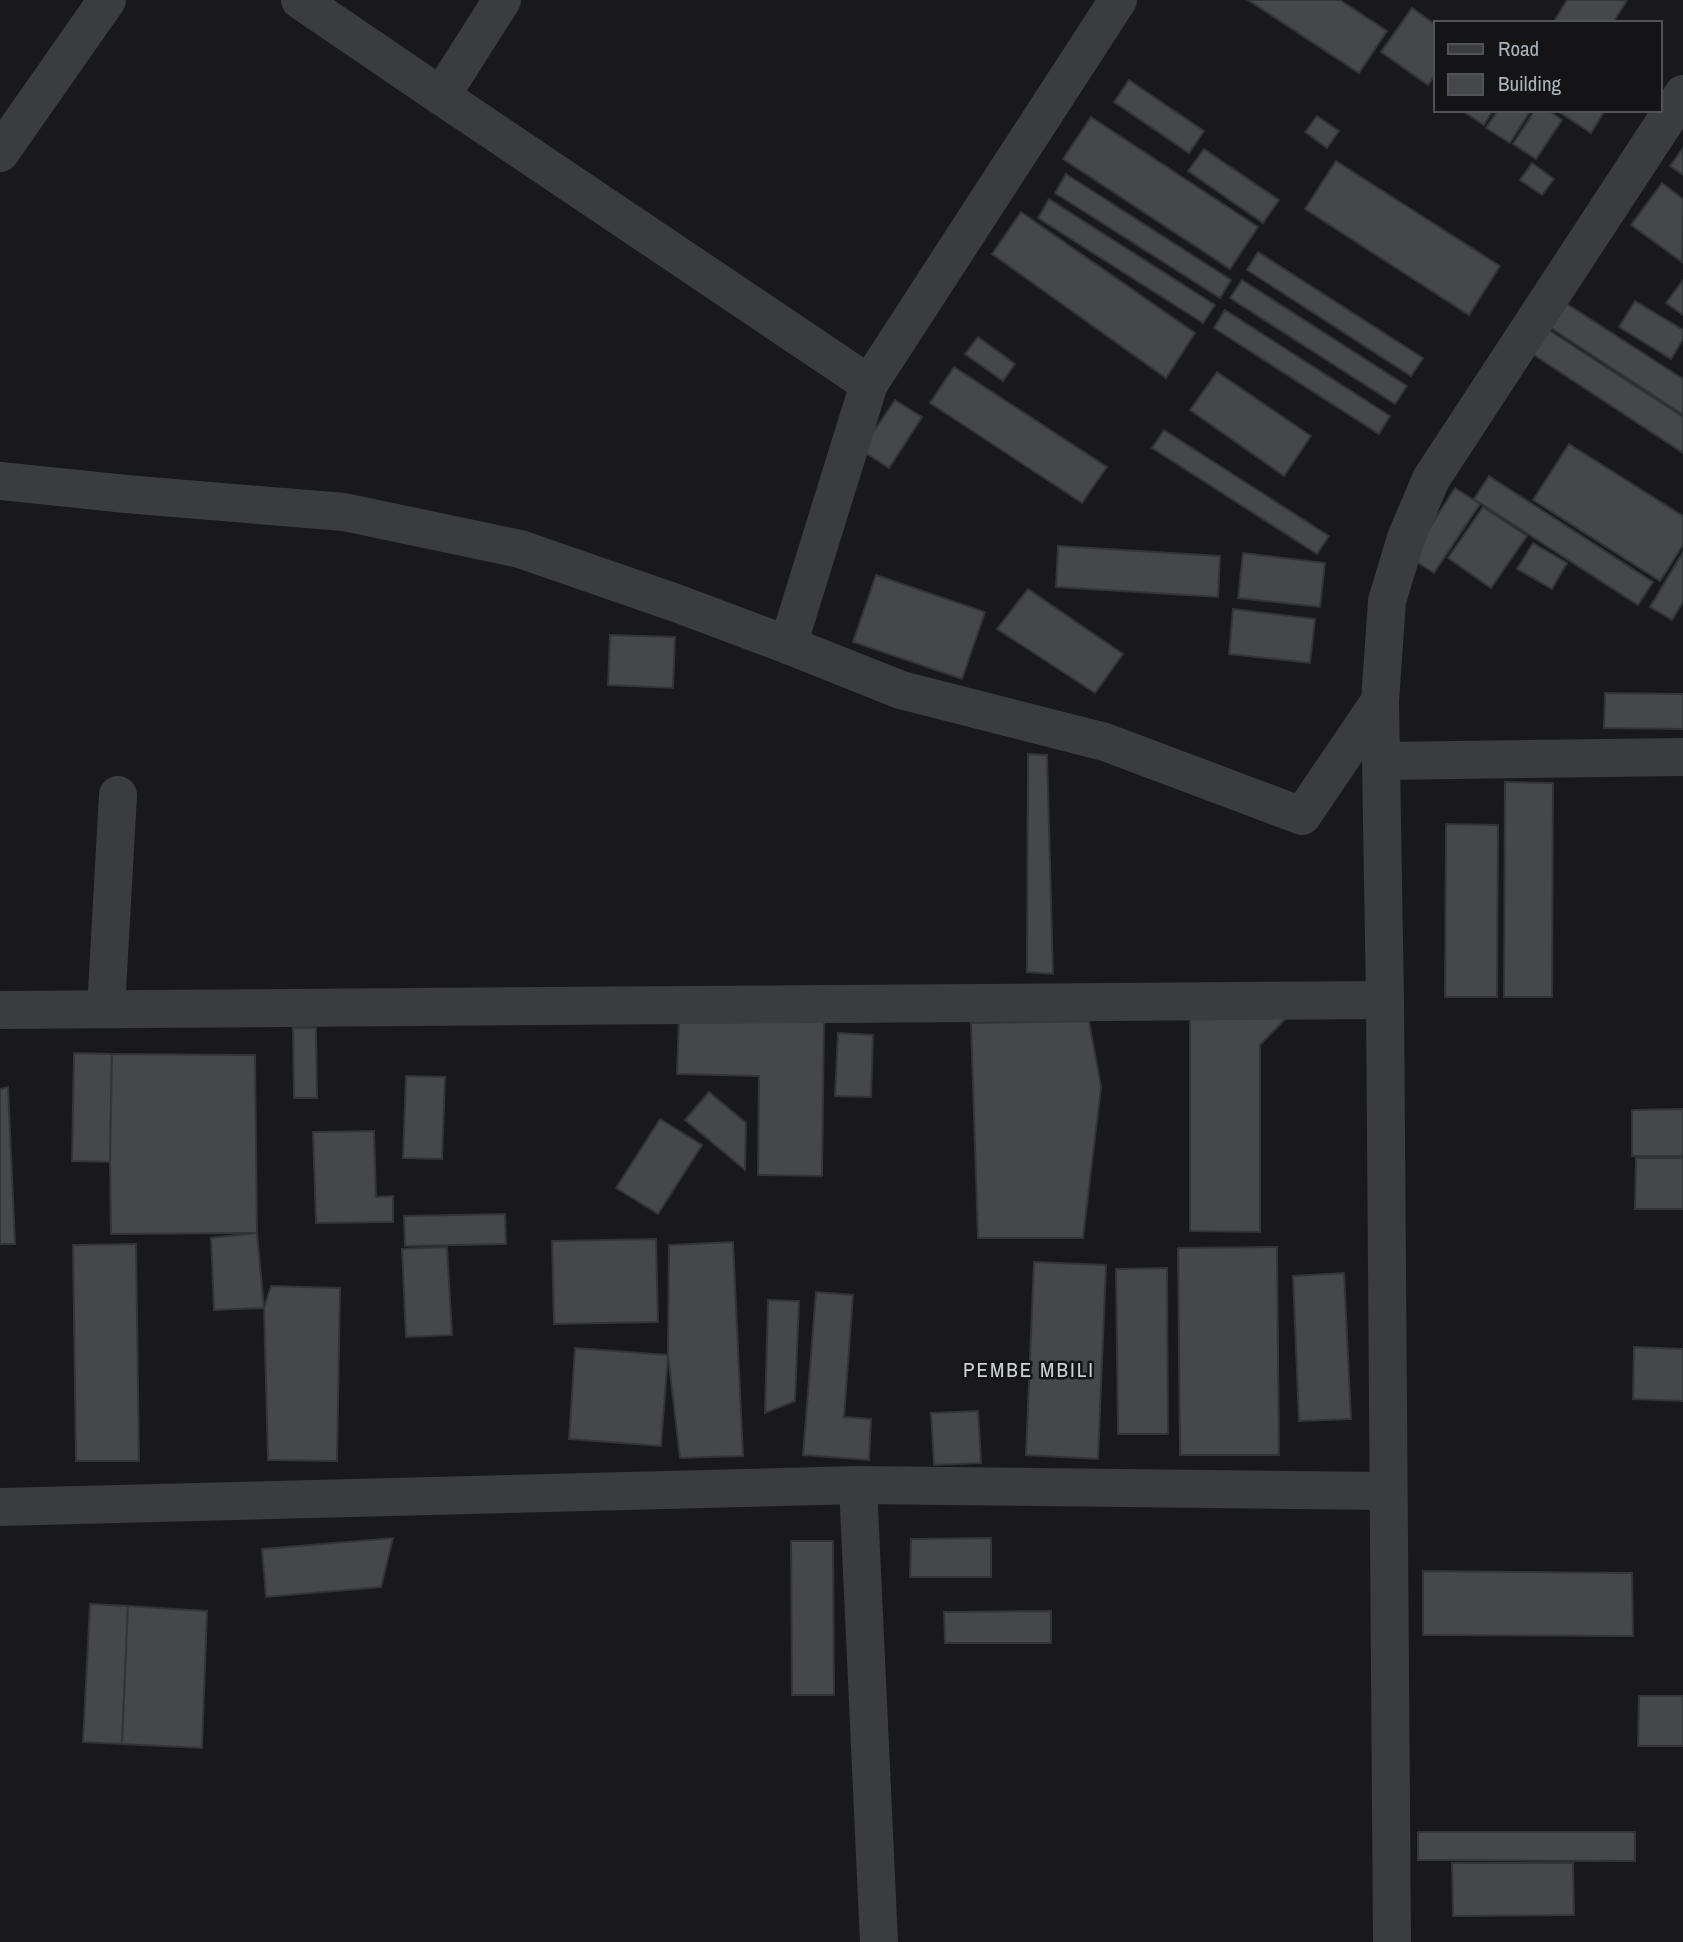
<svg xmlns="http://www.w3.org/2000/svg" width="1683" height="1942" font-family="'Archivo Narrow',sans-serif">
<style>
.building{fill:#46474b;stroke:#333437;stroke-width:2}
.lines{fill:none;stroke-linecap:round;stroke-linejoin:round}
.street{stroke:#3a3c40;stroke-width:38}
.labels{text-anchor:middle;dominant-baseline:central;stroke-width:5;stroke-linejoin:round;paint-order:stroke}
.quarter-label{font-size:21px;letter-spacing:2px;fill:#cdd1d6;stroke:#141416}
</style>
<rect width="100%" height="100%" fill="#19191b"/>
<g class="building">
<path d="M1248,0H1340L1387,31L1359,73Z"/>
<path d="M1567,0H1627L1613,23H1553Z"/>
<path d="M1412,8L1436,25V73L1428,85L1381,52Z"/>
<path d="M1129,80L1204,131L1189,153L1114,102Z"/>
<path d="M1461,110H1493L1484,125Z"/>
<path d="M1498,110H1531L1510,143L1486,128Z"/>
<path d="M1535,110H1548L1562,120L1536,159L1513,144Z"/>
<path d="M1556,110H1605L1591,133Z"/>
<path d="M1317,116L1339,131L1327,148L1305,132Z"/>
<path d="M1091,117L1258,227L1230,269L1063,159Z"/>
<path d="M1683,148V175L1670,166Z"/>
<path d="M1204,149L1279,200L1263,223L1188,171Z"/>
<path d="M1336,161L1500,266L1469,315L1305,209Z"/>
<path d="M1532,163L1554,179L1542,195L1520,180Z"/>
<path d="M1066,174L1231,280L1220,298L1055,193Z"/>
<path d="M1662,183L1683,199L1682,262L1631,225Z"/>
<path d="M1049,199L1215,305L1203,323L1038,218Z"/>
<path d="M1021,212L1195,333L1166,378L992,254Z"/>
<path d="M1258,252L1423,358L1411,376L1247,270Z"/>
<path d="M1242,280L1407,386L1395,404L1230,298Z"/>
<path d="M1683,280V315L1666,303Z"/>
<path d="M1635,301L1683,330V339L1671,359L1619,327Z"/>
<path d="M1567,304L1683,379V415L1551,328Z"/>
<path d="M1225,310L1390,416L1379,434L1214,328Z"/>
<path d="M1547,329L1683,417V453L1531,353Z"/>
<path d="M978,337L1015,364L1003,381L965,354Z"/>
<path d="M954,367L1107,467L1082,503L930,403Z"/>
<path d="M1217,372L1311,436L1284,476L1190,410Z"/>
<path d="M895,400L922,417L889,468L861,450Z"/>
<path d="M1164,430L1329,536L1317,554L1152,448Z"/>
<path d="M1569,444L1683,516V545L1660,581L1533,500Z"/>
<path d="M1489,476L1653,582L1638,605L1474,499Z"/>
<path d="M1455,488L1480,504L1434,573L1410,558Z"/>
<path d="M1483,507L1527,536L1491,588L1448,558Z"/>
<path d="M1533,543L1567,563L1552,589L1517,569Z"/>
<path d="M1058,546L1220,556L1218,597L1056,587Z"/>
<path d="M1683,552V602L1672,620L1650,607Z"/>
<path d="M1243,553L1325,563L1320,607L1238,598Z"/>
<path d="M876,575L985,612L962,679L853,642Z"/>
<path d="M1028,589L1123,654L1095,693L997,629Z"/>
<path d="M1233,609L1315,619L1310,663L1229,654Z"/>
<path d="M610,635L675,637L673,688L608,685Z"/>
<path d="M1605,693L1683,694V729L1604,728Z"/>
<path d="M1028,754L1047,755L1053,974L1027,972Z"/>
<path d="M1505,782L1553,783L1552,997H1504Z"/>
<path d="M1446,824L1498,825L1497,997H1445Z"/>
<path d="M1190,1016L1287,1017L1260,1045V1232L1190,1231Z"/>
<path d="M679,1019L824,1022L822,1176L758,1175L759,1076L677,1074Z"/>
<path d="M1089,1021L1101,1087L1083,1238H978L971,1023Z"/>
<path d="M293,1028H316L317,1098H294Z"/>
<path d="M838,1033L873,1035L871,1097L835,1096Z"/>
<path d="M74,1053L112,1054L110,1162L72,1161Z"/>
<path d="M112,1054L255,1055L257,1233L111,1234L110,1162Z"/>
<path d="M406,1076L445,1077L442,1159L403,1158Z"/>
<path d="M8,1087L15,1244H0V1089Z"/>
<path d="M709,1092L746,1123L745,1170L685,1120Z"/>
<path d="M1683,1109V1156H1632V1110Z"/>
<path d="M660,1119L702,1145L658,1214L616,1188Z"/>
<path d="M374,1131L376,1197L393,1196V1222L316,1223L313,1132Z"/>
<path d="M1636,1158H1683V1209H1635Z"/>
<path d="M505,1214L506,1244L405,1246L404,1216Z"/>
<path d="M257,1233L264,1308L214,1310L211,1238Z"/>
<path d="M656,1239L658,1322L554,1324L552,1241Z"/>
<path d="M733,1242L743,1456L680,1458L668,1355L669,1245Z"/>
<path d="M136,1244L139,1461H76L73,1245Z"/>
<path d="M447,1247L452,1335L406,1337L402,1249Z"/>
<path d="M1277,1247L1279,1455H1180L1178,1248Z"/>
<path d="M1034,1262L1106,1265L1098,1459L1026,1455Z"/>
<path d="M1167,1268L1168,1434H1118L1116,1269Z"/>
<path d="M1344,1273L1351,1419L1299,1421L1293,1276Z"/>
<path d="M271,1286L340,1288L337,1461L268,1460L264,1308Z"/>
<path d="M816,1292L853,1295L844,1417L871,1419L869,1460L803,1455Z"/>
<path d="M768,1300L799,1301L795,1401L765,1413Z"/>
<path d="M1634,1347L1683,1349V1401L1633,1399Z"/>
<path d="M575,1348L668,1355L661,1446L569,1439Z"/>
<path d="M978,1411L981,1463L934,1465L931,1413Z"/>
<path d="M393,1538L381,1587L266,1597L262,1549Z"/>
<path d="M991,1538V1577H910L911,1539Z"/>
<path d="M791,1541H833L834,1695H792Z"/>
<path d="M1423,1571L1632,1573L1633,1636L1423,1635Z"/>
<path d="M90,1604L128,1606L122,1744L83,1742Z"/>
<path d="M128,1606L207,1611L202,1748L122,1744Z"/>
<path d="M1051,1611V1643H945L944,1612Z"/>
<path d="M1639,1696H1683V1746H1638Z"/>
<path d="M1418,1832H1635V1861L1418,1860Z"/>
<path d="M1452,1863H1573L1574,1915L1453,1916Z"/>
</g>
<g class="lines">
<g class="street">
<path d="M300,0L441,96L502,0"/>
<path d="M441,96L869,384L788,645"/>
<path d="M0,153L107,0"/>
<path d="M869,384L1118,0"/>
<path d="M0,481L126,494L344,512L520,549L676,603L788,645L901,690L1105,742L1302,816L1380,701"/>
<path d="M1382,761L1683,757"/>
<path d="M106,1009L118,795"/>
<path d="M0,1010L1385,1000"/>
<path d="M858,1485L879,1942"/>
<path d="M0,1507L858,1485L1388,1491"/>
<path d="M1392,1942L1385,1000L1380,701L1387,601L1406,538L1431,479L1683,94"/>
</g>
</g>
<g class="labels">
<g class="quarter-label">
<text x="1029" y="1369">PEMBE MBILI</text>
</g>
</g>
<rect x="1434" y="21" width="228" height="91" fill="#141416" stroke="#515358" stroke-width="2"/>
<rect x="1448" y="44" width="35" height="10" fill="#3a3c40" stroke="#515358" stroke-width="2"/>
<text x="1498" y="56" font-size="21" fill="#acb2ba">Road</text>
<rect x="1448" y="74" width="35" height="21" fill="#46474b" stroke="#515358" stroke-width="2"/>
<text x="1498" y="91" font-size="21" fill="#acb2ba">Building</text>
</svg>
